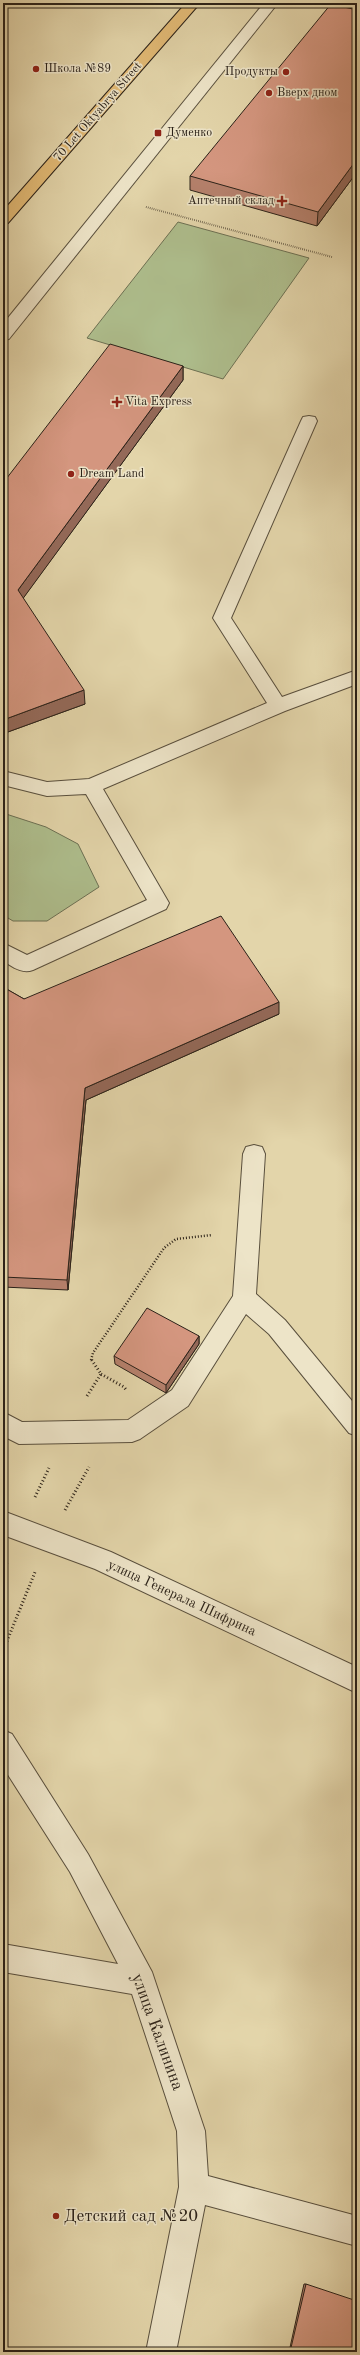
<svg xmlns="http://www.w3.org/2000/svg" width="360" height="2355" font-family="'Old Standard TT',serif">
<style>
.green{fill:#aebe8d;stroke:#6c7053}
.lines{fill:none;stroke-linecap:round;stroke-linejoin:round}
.minor-casing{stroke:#594f3d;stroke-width:2}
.major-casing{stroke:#2b2219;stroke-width:2}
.path-far2{stroke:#2b2219;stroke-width:2;stroke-dasharray:0.5 1.5;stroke-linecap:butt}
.path-far1{stroke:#2b2219;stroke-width:2.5;stroke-dasharray:1 2;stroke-linecap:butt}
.path{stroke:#2b2219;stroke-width:3;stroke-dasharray:1 2.5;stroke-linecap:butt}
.minor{fill:#ede4c8;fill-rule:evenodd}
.major{fill:#e2ba75;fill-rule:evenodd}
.wall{fill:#b6816d;stroke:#2b2219}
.shaded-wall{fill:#946959;stroke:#2b2219}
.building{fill:#d4967f;stroke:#2b2219}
.poi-dot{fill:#8f2418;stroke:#ede4c8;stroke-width:1.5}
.labels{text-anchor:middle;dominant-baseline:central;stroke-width:3;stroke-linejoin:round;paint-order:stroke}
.far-poi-label{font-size:12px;fill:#2b2219;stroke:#ede4c8;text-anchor:start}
.far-street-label{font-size:12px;fill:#2b2219;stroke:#ede4c8}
.street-label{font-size:14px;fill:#2b2219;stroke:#ede4c8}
.near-street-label{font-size:17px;fill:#2b2219;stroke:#ede4c8}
.near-poi-label{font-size:17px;fill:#2b2219;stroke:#ede4c8;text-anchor:start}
</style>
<rect width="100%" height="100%" fill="#e3d5aa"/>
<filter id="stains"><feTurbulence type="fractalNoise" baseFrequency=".005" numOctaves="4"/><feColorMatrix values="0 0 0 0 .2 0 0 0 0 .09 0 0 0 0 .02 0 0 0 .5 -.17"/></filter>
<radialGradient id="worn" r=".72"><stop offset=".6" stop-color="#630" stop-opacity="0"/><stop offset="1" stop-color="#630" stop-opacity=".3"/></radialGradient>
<g class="green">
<path d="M178,222L309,258L223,379L87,338Z"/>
<path d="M3,813L46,827L78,844L99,887L47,921H13L3,915Z"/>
</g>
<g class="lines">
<defs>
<g id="minor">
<path d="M264,3H278L9,339L3,340V324Z"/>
<path d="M309,416L315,417L317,421L231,618L282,697L357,670V684L285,711L103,789L169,903L166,909L33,970C22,974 13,967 3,961V943L27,955L147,900L86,794L47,796L3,785V771L47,782L89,779L267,703L213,618L301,421L303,417Z"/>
<path d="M254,1145L262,1147L265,1154L256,1294L285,1320L357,1407V1436L349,1433L269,1334L246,1314L188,1406L140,1439L132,1442L19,1444L3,1436V1412L22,1422L128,1420L172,1390L233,1296L243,1154L246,1147Z"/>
<path d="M3,1511L111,1552L357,1667V1693L95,1569L3,1535Z"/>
<path d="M3,1730L12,1734L88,1854L152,1972L205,2131L208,2176L357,2216V2246L205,2205L176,2352H146L179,2187L177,2131L132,1994L3,1972V1944L118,1964L70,1872L3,1767Z"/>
</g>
<path id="major" d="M186,3H200L8,223L3,225V211Z"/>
</defs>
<use href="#minor" class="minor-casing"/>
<use href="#major" class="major-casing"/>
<path class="path-far2" d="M146,207L332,257"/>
<path class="path-far1" d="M91,1360L93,1353L164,1248L176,1239L212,1235"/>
<g class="path">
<path d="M101,1374L124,1387L127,1391"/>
<path d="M87,1396L101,1374L91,1359"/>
<path d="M35,1497L49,1468"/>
<path d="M65,1510L89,1467"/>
<path d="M3,1573L7,1563"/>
<path d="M3,1651L35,1572"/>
</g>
<use href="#minor" class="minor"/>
<use href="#major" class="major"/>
</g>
<g class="wall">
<path d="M357,10V172L317,226L190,190V176Z"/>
<path d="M183,366V380L23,598L85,704L5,733L3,730V483Z"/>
<path d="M3,987L24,999L279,1014L86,1100L68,1290L3,1287Z"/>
<path d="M199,1336V1344L166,1393L115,1364L114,1356Z"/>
<path d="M304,2284H306L357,2352H289Z"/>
</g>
<g class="shaded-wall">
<path d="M357,159V172L317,226L318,212Z"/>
<path d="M183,366V380L19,604L18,590Z"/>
<path d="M84,690L85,704L5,733L3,720Z"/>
<path d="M279,1002V1014L86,1100L68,1290L67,1280L85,1088Z"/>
<path d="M199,1336V1344L166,1393V1385Z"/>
</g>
<g class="building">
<path d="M331,4L357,10V159L318,212L190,176Z"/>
<path d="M110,344L183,366L18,590L84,690L3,720V483Z"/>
<path d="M221,916L279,1002L85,1088L67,1280L3,1277V987L24,999Z"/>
<path d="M147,1308L199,1336L166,1385L114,1356Z"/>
<path d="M306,2284L357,2301V2352H290Z"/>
</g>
<g class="poi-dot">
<circle cx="36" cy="69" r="4"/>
<circle cx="286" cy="72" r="4"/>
<circle cx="269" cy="93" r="4"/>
<rect x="154" y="129" width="8" height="8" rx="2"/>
<path d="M280 195h4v4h4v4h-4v4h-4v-4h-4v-4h4z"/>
<path d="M115 396h4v4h4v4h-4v4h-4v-4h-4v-4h4z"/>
<circle cx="71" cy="474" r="4"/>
<circle cx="56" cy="2216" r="4"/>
</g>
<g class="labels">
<g class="far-poi-label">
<text x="44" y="69">Школа №89</text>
<text x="278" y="72" text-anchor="end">Продукты</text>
<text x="277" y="93">Вверх дном</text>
<text x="166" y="133">Думенко</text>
<text x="274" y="201" text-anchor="end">Аптечный склад</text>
<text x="125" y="402">Vita Express</text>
<text x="79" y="474">Dream Land</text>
</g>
<g class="far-street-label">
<text transform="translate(98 112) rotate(-49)">70 Let Oktyabrya Street</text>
</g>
<g class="street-label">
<text transform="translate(182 1598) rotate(25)">улица Генерала Шифрина</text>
</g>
<g class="near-street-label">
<text transform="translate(157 2032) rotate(70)">улица Калинина</text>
</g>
<g class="near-poi-label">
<text x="64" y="2216">Детский сад №20</text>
</g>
</g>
<rect width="360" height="2355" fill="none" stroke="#e3d5aa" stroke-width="16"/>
<rect x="4" y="4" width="352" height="2347" fill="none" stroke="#2b2219" stroke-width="2"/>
<rect x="8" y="8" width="344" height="2339" fill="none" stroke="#2b2219"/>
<rect width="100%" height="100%" filter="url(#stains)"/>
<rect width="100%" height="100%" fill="url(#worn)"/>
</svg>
